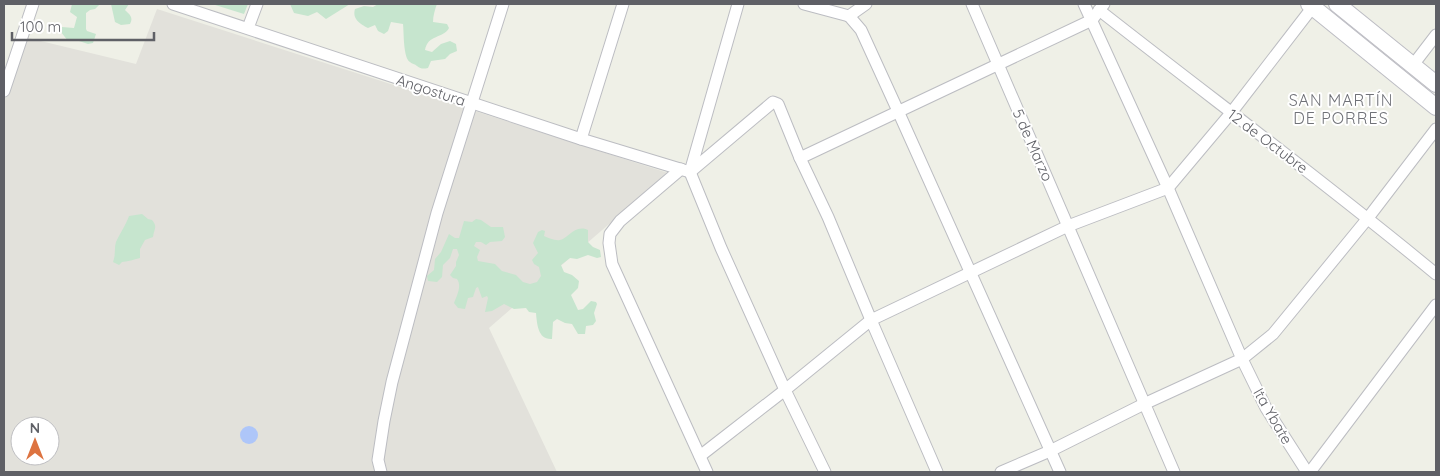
<svg xmlns="http://www.w3.org/2000/svg" width="1440" height="476" font-family="Quicksand,sans-serif">
<style>
.industrial{fill:#e2e1db;fill-rule:evenodd}
.green{fill:#c6e5ce}
.water{fill:#aec6f9}
.lines{fill:none;stroke-linecap:round;stroke-linejoin:round}
.street-casing{stroke:#bcbdc2;stroke-width:13}
.secondary-casing{stroke:#bdbdc4;stroke-width:18}
.street{stroke:#fff;stroke-width:11}
.secondary{stroke:#fff;stroke-width:16}
.labels{text-anchor:middle;dominant-baseline:central;stroke-width:4;stroke-linejoin:round;paint-order:stroke}
.street-label{font-size:15px;fill:#5f6066;stroke:#fff}
.neighbourhood-label{font-size:16px;letter-spacing:1px;fill:#707278;stroke:#fff}
</style>
<rect width="100%" height="100%" fill="#eff0e7"/>
<path class="industrial" d="M157,9L668,173L489,328L557,472H4V97L20,36L136,64ZM20,426H50V456H20Z"/>
<g class="green">
<path d="M72,4H100L95,9L90,10L86,13V29L87,31L96,34L93,43L88,44L79,41H68L61,32L62,27L74,28L77,17L70,12Z"/>
<path d="M111,4H129L125,10C129,14 134,17 130,24L121,25L115,22Z"/>
<path d="M212,4H248L244,14Z"/>
<path d="M288,4H350L326,19L317,12L308,16L294,13L290,4Z"/>
<path d="M378,4H437C435,9 433,16 433,22L447,24L449,28C443,39 428,34 425,50L432,52L441,44L450,41L456,44L457,51L450,54L445,59L431,61L428,68C423,69 421,69 417,66C415,64 412,64 410,62C403,58 404,32 403,24L391,22L388,31L384,34L378,31L375,25L368,28C360,24 352,19 355,9L364,6L373,7Z"/>
<path d="M142,214L148,219L152,220C158,227 154,229 153,237L145,240L140,249V258C136,259 126,262 122,262L119,265L113,262C116,254 114,248 116,242C120,233 126,225 129,216Z"/>
<path d="M476,219L481,220L491,227H503L505,237L502,241L490,242L486,245L481,242H476L474,246L480,250L477,257L478,261L495,264L502,271L516,275L523,282L530,284L537,282L541,276L539,267L534,264L532,260L538,253L533,243L538,232L542,230L545,231L544,236C549,238 555,241 560,240C568,239 574,224 588,230V242L593,247L600,250L601,257L597,258L588,255L577,259L570,258L561,265L564,272L572,275L579,281L578,288L571,295L578,310L583,309L591,301L596,302L597,304L594,313L596,321L593,325L586,326L585,334H578L572,324L565,323L557,319L553,322L552,339C538,340 537,324 536,313L529,312L526,308L514,309L504,304L492,311L485,312L488,298L487,296L482,298L478,287L476,288L473,297L468,298L465,309L458,308L454,303C457,295 462,286 457,279L453,278L450,275L456,266V262L459,255L457,249H453L450,258L443,265L442,277L437,282L428,281L427,276L434,270L435,259L441,252L449,234L455,238H459L464,221L472,222Z"/>
</g>
<circle class="water" cx="249" cy="435" r="9"/>
<g class="lines">
<defs>
<g id="street">
<path d="M173,4L581,139L690,172"/>
<path d="M738,4L690,172L721,248L785,390L825,472"/>
<path d="M804,4L849,16"/>
<path d="M972,4L1174,472"/>
<path d="M1084,4L1168,188L1242,359L1266,408L1307,472"/>
<path d="M1104,4L1092,20L800,158L828,217L871,320L1068,226L1168,188L1231,113L1315,4"/>
<path d="M1099,10C1211,98 1326,183 1436,274"/>
<path d="M849,16L861,30L898,111L1060,472"/>
<path d="M849,16L866,4"/>
<path d="M248,28L257,4"/>
<path d="M1413,65L1436,35"/>
<path d="M4,91L33,4"/>
<path d="M581,139L623,4"/>
<path d="M681,169L620,221L610,234L609,243L612,264L707,472"/>
<path d="M690,172L773,102L778,104L800,158"/>
<path d="M700,456L785,390L871,320L937,472"/>
<path d="M381,472L378,460L384,421L392,382L437,213L503,4"/>
<path d="M1001,472L1050,451L1144,404L1242,359L1273,334L1368,218L1436,129"/>
<path d="M1310,472L1436,305"/>
</g>
<g id="secondary">
<path d="M1309,4L1436,107"/>
<path d="M1337,4L1436,84"/>
</g>
</defs>
<use href="#street" class="street-casing"/>
<use href="#secondary" class="secondary-casing"/>
<use href="#street" class="street"/>
<use href="#secondary" class="secondary"/>
</g>
<g class="labels">
<g class="street-label">
<text transform="translate(431 90) rotate(18)">Angostura</text>
<text transform="translate(1268 141) rotate(37)">12 de Octubre</text>
<text transform="translate(1033 145) rotate(66)">5 de Marzo</text>
<text transform="translate(1273 416) rotate(60)">Ita Ybate</text>
</g>
<g class="neighbourhood-label">
<text x="1341" y="100">SAN MARTÍN<tspan x="1341" dy="18">DE PORRES</tspan></text>
</g>
</g>
<rect width="1440" height="476" fill="none" stroke="#5f6066" stroke-width="10"/>
<g transform="translate(35 441)"><circle r="24" fill="#ffffff" stroke="#bfbfc2"/>
<path d="M0-4L9 19L0 12L-9 19Z" fill="#dd7340"/>
<text y="-8" font-size="14" font-weight="bold" text-anchor="middle" fill="#5f6066">N</text>
</g>
<path d="M12 32v8h142v-8" fill="none" stroke="#5f6066" stroke-width="2.5"/>
<text x="20" y="32" font-size="15" fill="#5f6066" stroke="#ffffff" stroke-width="4" paint-order="stroke">100 m</text>
</svg>
